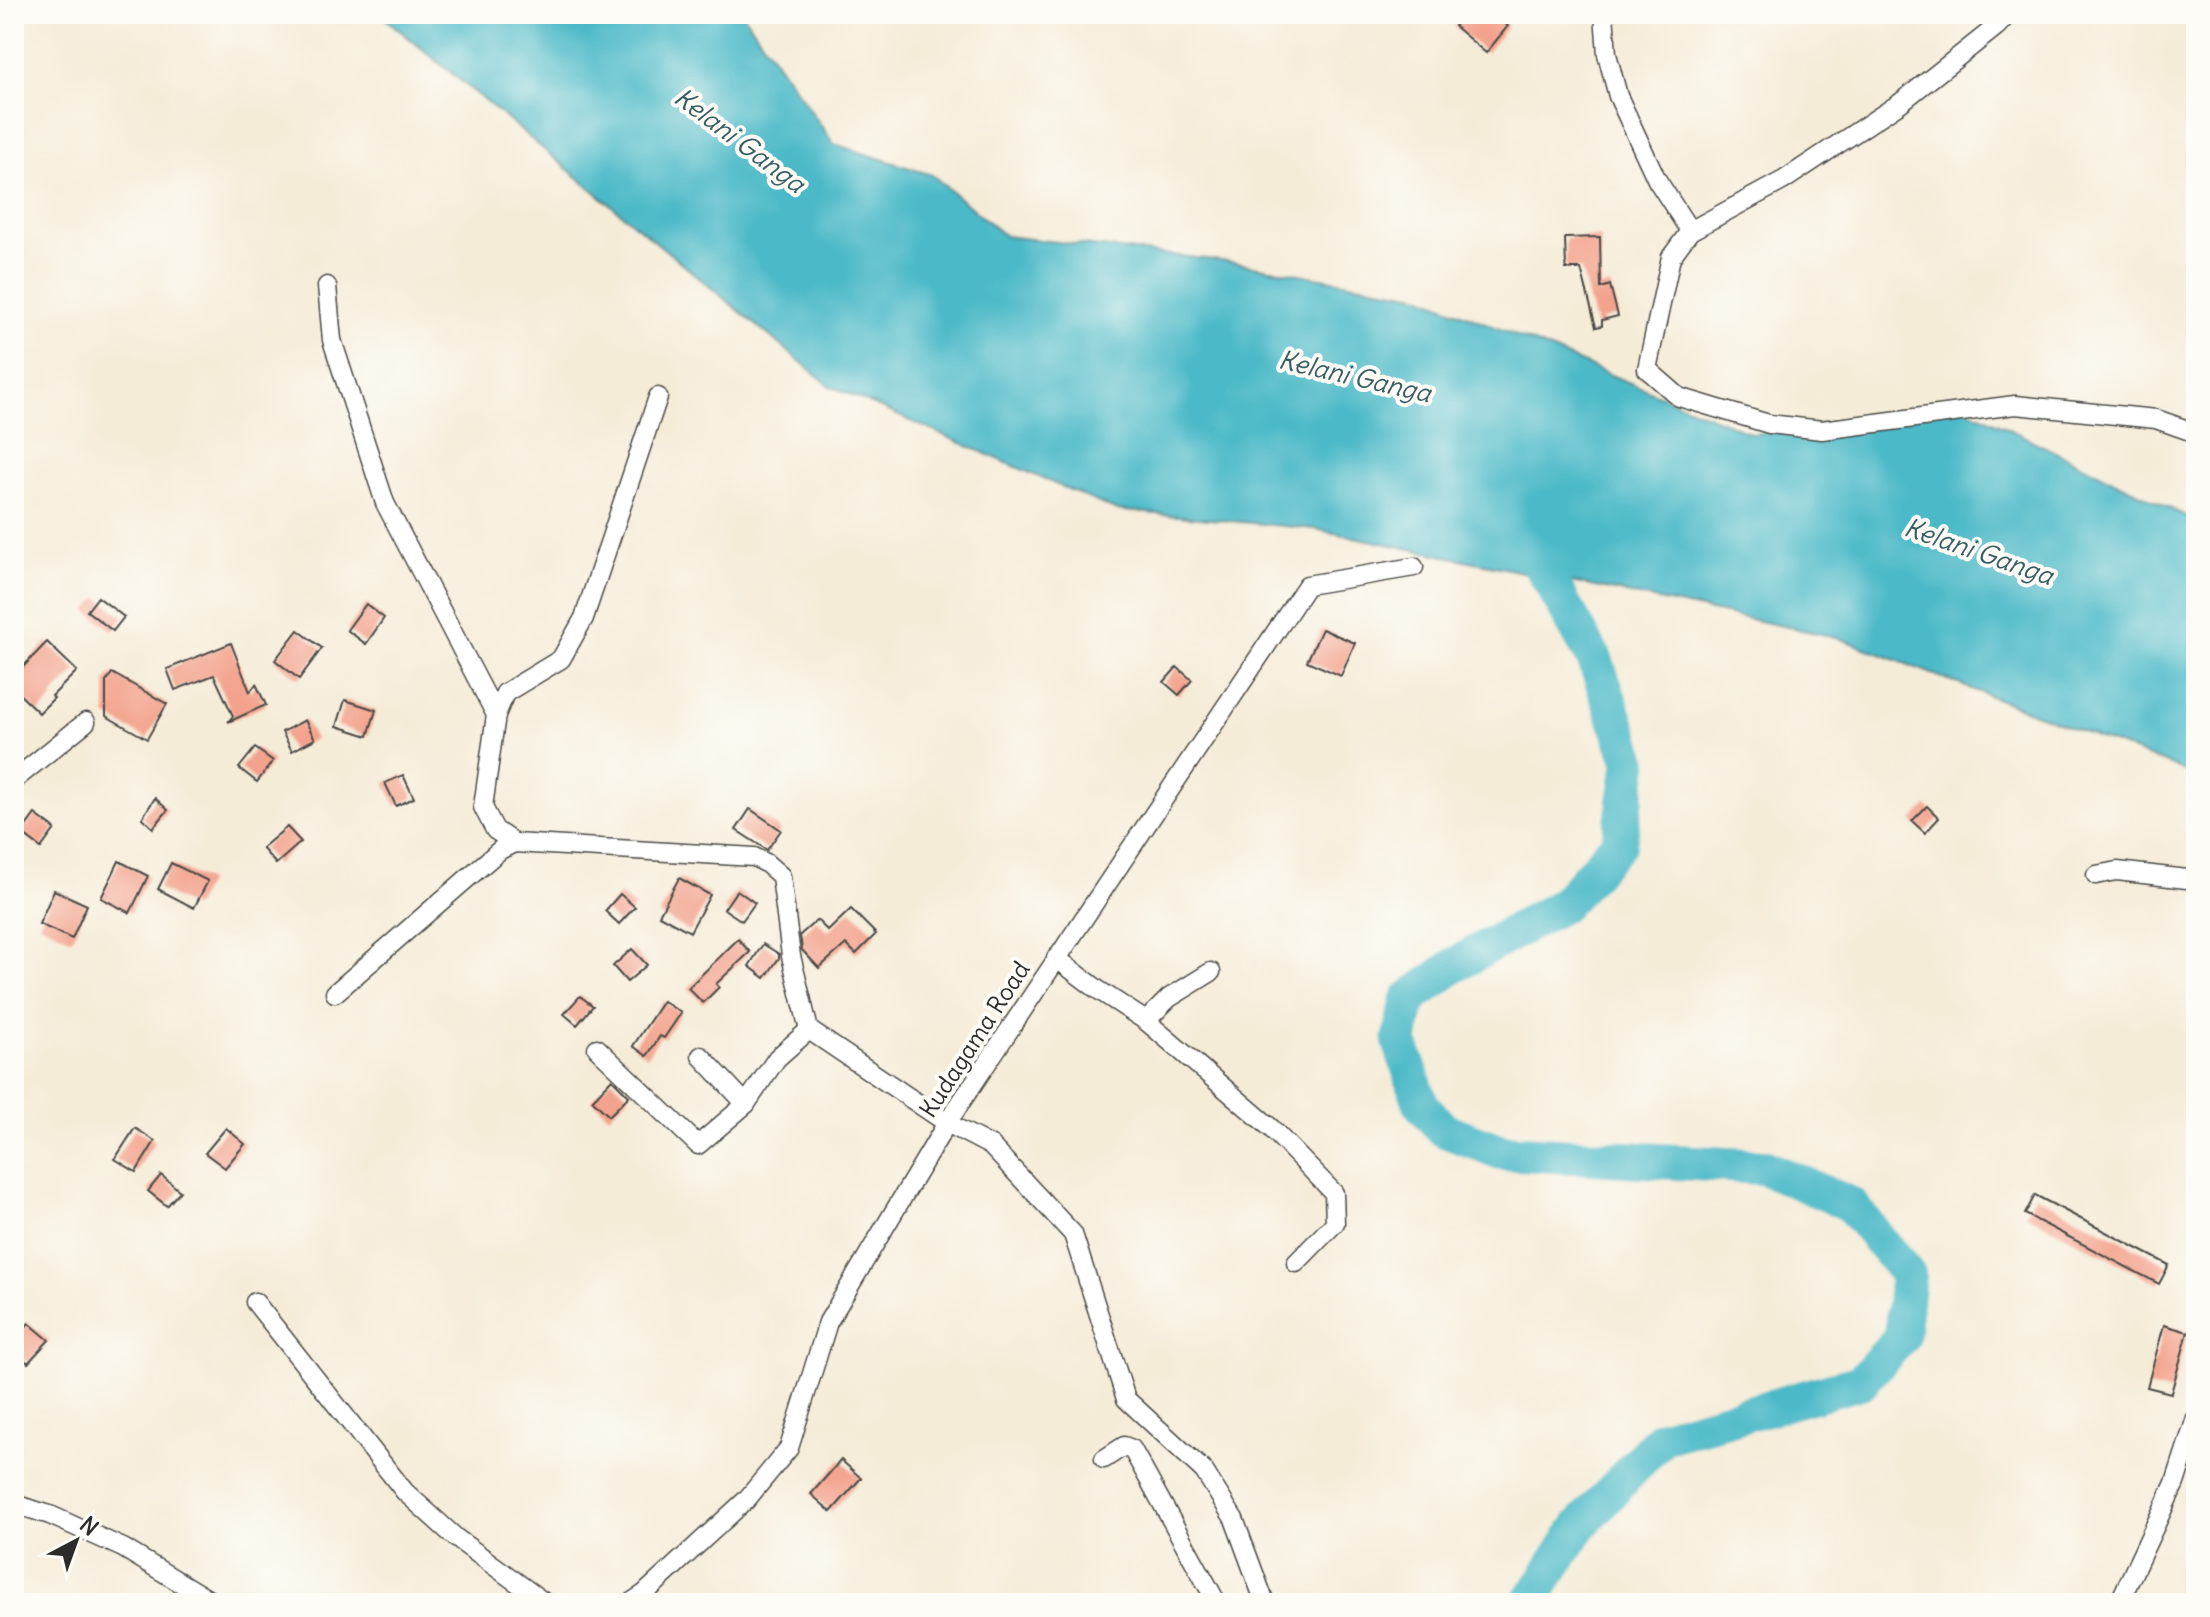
<svg xmlns="http://www.w3.org/2000/svg" width="2210" height="1617" font-family="Delius,sans-serif">
<style>
.water{fill:#4cb9c7;stroke:#3c7279;stroke-width:2}
.lines{fill:none;stroke-linecap:round;stroke-linejoin:round}
.river{stroke:#4cb9c7;stroke-width:36}
.building{fill:#f3a38d}
.minor-casing{stroke:#494845;stroke-width:21}
.minor{stroke:#fff;stroke-width:18}
.labels{text-anchor:middle;dominant-baseline:central;stroke-width:8;stroke-linejoin:round;paint-order:stroke}
.street-label{font-size:24px;fill:#2b2b2b;stroke:#fdfcf7}
.water-label{font-size:26px;font-style:italic;fill:#375d62;stroke:#fdfcf7}
</style>
<rect width="100%" height="100%" fill="#fdfcf7"/>
<filter id="ink" filterUnits="userSpaceOnUse"><feTurbulence type="fractalNoise" baseFrequency=".0125" numOctaves="2"/><feDisplacementMap in="SourceGraphic" scale="16" xChannelSelector="R" yChannelSelector="G"/><feConvolveMatrix kernelMatrix="1 2 1 2 8 2 1 2 1" color-interpolation-filters="sRGB"/></filter>
<filter id="wash" filterUnits="userSpaceOnUse"><feTurbulence type="fractalNoise" baseFrequency=".006" numOctaves="4" result="noise"/><feDisplacementMap in="SourceGraphic" scale="32" xChannelSelector="R" yChannelSelector="G"/><feGaussianBlur stdDeviation="1.8" result="paint"/><feColorMatrix in="noise" values="0 0 0 0 0 0 0 0 0 0 0 0 0 0 0 0 0 1.4 0 .05"/><feComposite in="paint" operator="in"/></filter>
<g filter="url(#wash)">
<rect width="100%" height="100%" fill="#f5ecd8"/>
<path class="water" d="M380,14H743L834,144L932,175L1005,236L1231,262L1418,295L1753,434L1960,405L2196,521V775L1836,637L1315,529L1115,510L830,386Z"/>
<g class="lines">
<path class="river" d="M1524,535L1595,660L1631,763L1619,843L1564,904L1455,965L1409,999L1400,1041L1421,1104L1442,1129L1501,1152L1763,1167L1850,1204L1908,1275L1901,1338L1861,1382L1662,1437L1579,1527L1529,1603"/>
</g>
<g id="blocks">
<g class="building">
<path d="M1464,14H1493L1508,26L1486,53L1454,26Z"/>
<path d="M1600,237L1601,288L1610,285L1618,316L1602,320V326L1596,327L1581,269H1566L1565,238Z"/>
<path d="M98,597L124,617L113,631L87,611Z"/>
<path d="M366,604L384,618L366,644L347,630Z"/>
<path d="M1322,629L1355,643L1341,676L1307,661Z"/>
<path d="M298,630L322,648L299,679L275,660Z"/>
<path d="M47,642L77,671L52,696L54,698L39,713L14,689V658L23,667Z"/>
<path d="M231,643L250,692L256,684L266,705L228,722L233,716L214,675L175,690L167,669Z"/>
<path d="M1177,667L1192,680L1179,695L1164,682Z"/>
<path d="M112,673L167,704L147,739L106,716V682Z"/>
<path d="M345,700L376,710L368,736L337,726Z"/>
<path d="M305,720L315,739L292,751L282,732Z"/>
<path d="M255,748L273,761L257,782L239,768Z"/>
<path d="M403,775L414,798L396,806L385,783Z"/>
<path d="M155,798L168,810L153,828L142,818Z"/>
<path d="M1927,806L1939,818L1925,833L1912,821Z"/>
<path d="M750,809L781,830L767,850L736,830Z"/>
<path d="M35,814L55,829L41,848L21,833Z"/>
<path d="M287,827L301,842L276,864L262,848Z"/>
<path d="M119,861L148,876L130,913L101,898Z"/>
<path d="M171,863L208,881L194,908L158,889Z"/>
<path d="M679,878L710,895L690,932L659,915Z"/>
<path d="M54,890L87,905L72,939L39,924Z"/>
<path d="M737,890L755,903L742,921L724,909Z"/>
<path d="M620,894L635,907L619,924L605,911Z"/>
<path d="M851,909L876,934L856,954L846,944L819,968L802,950L800,935L817,920L828,931Z"/>
<path d="M738,939L750,952L716,984L719,987L703,1003L688,988Z"/>
<path d="M763,944L779,954V958L765,978L749,966Z"/>
<path d="M632,949L647,965L627,982L613,966Z"/>
<path d="M580,996L593,1006L577,1025L564,1014Z"/>
<path d="M663,1001L681,1013L664,1038L660,1036L647,1056L633,1046Z"/>
<path d="M612,1079L629,1096L609,1116L592,1100Z"/>
<path d="M135,1128L155,1141L136,1172L115,1159Z"/>
<path d="M226,1128L245,1144L225,1168L205,1153Z"/>
<path d="M161,1175L180,1191L167,1206L148,1191Z"/>
<path d="M2035,1195L2169,1265L2159,1284L2025,1214Z"/>
<path d="M29,1323L49,1340L28,1363L14,1351V1340Z"/>
<path d="M2164,1325L2188,1332L2171,1393L2147,1387Z"/>
<path d="M841,1460L861,1478L831,1512L811,1494Z"/>
</g>
</g>
</g>
<g filter="url(#ink)">
<use href="#blocks" fill-opacity="0" stroke="#494845" stroke-width="2"/>
<g class="lines">
<defs>
<g id="minor">
<path d="M1604,14L1607,54L1618,96L1657,180L1690,231"/>
<path d="M2008,14L1997,26L1900,103L1784,180L1690,231L1671,257L1647,369L1679,397L1769,424L1822,430L2015,405L2156,419L2196,433"/>
<path d="M327,286L332,340L385,503L496,715"/>
<path d="M658,397L584,618L561,659L505,693L496,715L483,807L495,830L514,843L754,857L766,863L781,876L791,956L809,1030L947,1123L991,1146L1073,1234L1126,1399L1204,1471L1234,1519L1265,1603"/>
<path d="M14,780L86,722"/>
<path d="M2096,875L2117,871L2196,880"/>
<path d="M1056,958L1097,989L1146,1021L1271,1128L1334,1193L1335,1223L1296,1263"/>
<path d="M335,993L500,850L514,843"/>
<path d="M1146,1021L1169,998L1211,972"/>
<path d="M597,1048L698,1145L746,1104L777,1058L809,1030"/>
<path d="M701,1056L746,1104"/>
<path d="M255,1302L405,1492L456,1538L545,1603"/>
<path d="M1104,1459L1124,1446L1132,1449L1217,1603"/>
<path d="M14,1504L50,1515L123,1548L214,1603"/>
<path d="M630,1603L644,1594L747,1499L789,1448L828,1322L947,1123L1307,585L1414,567"/>
<path d="M2119,1603L2175,1483L2196,1418"/>
</g>
</defs>
<use href="#minor" class="minor-casing"/>
<use href="#minor" class="minor"/>
</g>
</g>
<g class="labels">
<g class="street-label">
<text transform="translate(974 1039) rotate(-57)">Kudagama Road</text>
</g>
<g class="water-label">
<text transform="translate(740 140) rotate(37)">Kelani Ganga</text>
<text transform="translate(1355 376) rotate(13)">Kelani Ganga</text>
<text transform="translate(1979 551) rotate(19)">Kelani Ganga</text>
</g>
</g>
<rect width="2210" height="1617" fill="none" stroke="#fdfcf7" stroke-width="48"/>
<g transform="translate(76 1541) rotate(41)" stroke="#fdfcf7" stroke-width="6" paint-order="stroke">
<path d="M0-6L14 30L0 20L-14 30Z" fill="#2b2b2b"/>
<text y="-12" font-size="22" font-weight="bold" text-anchor="middle" fill="#2b2b2b">N</text>
</g>
</svg>
